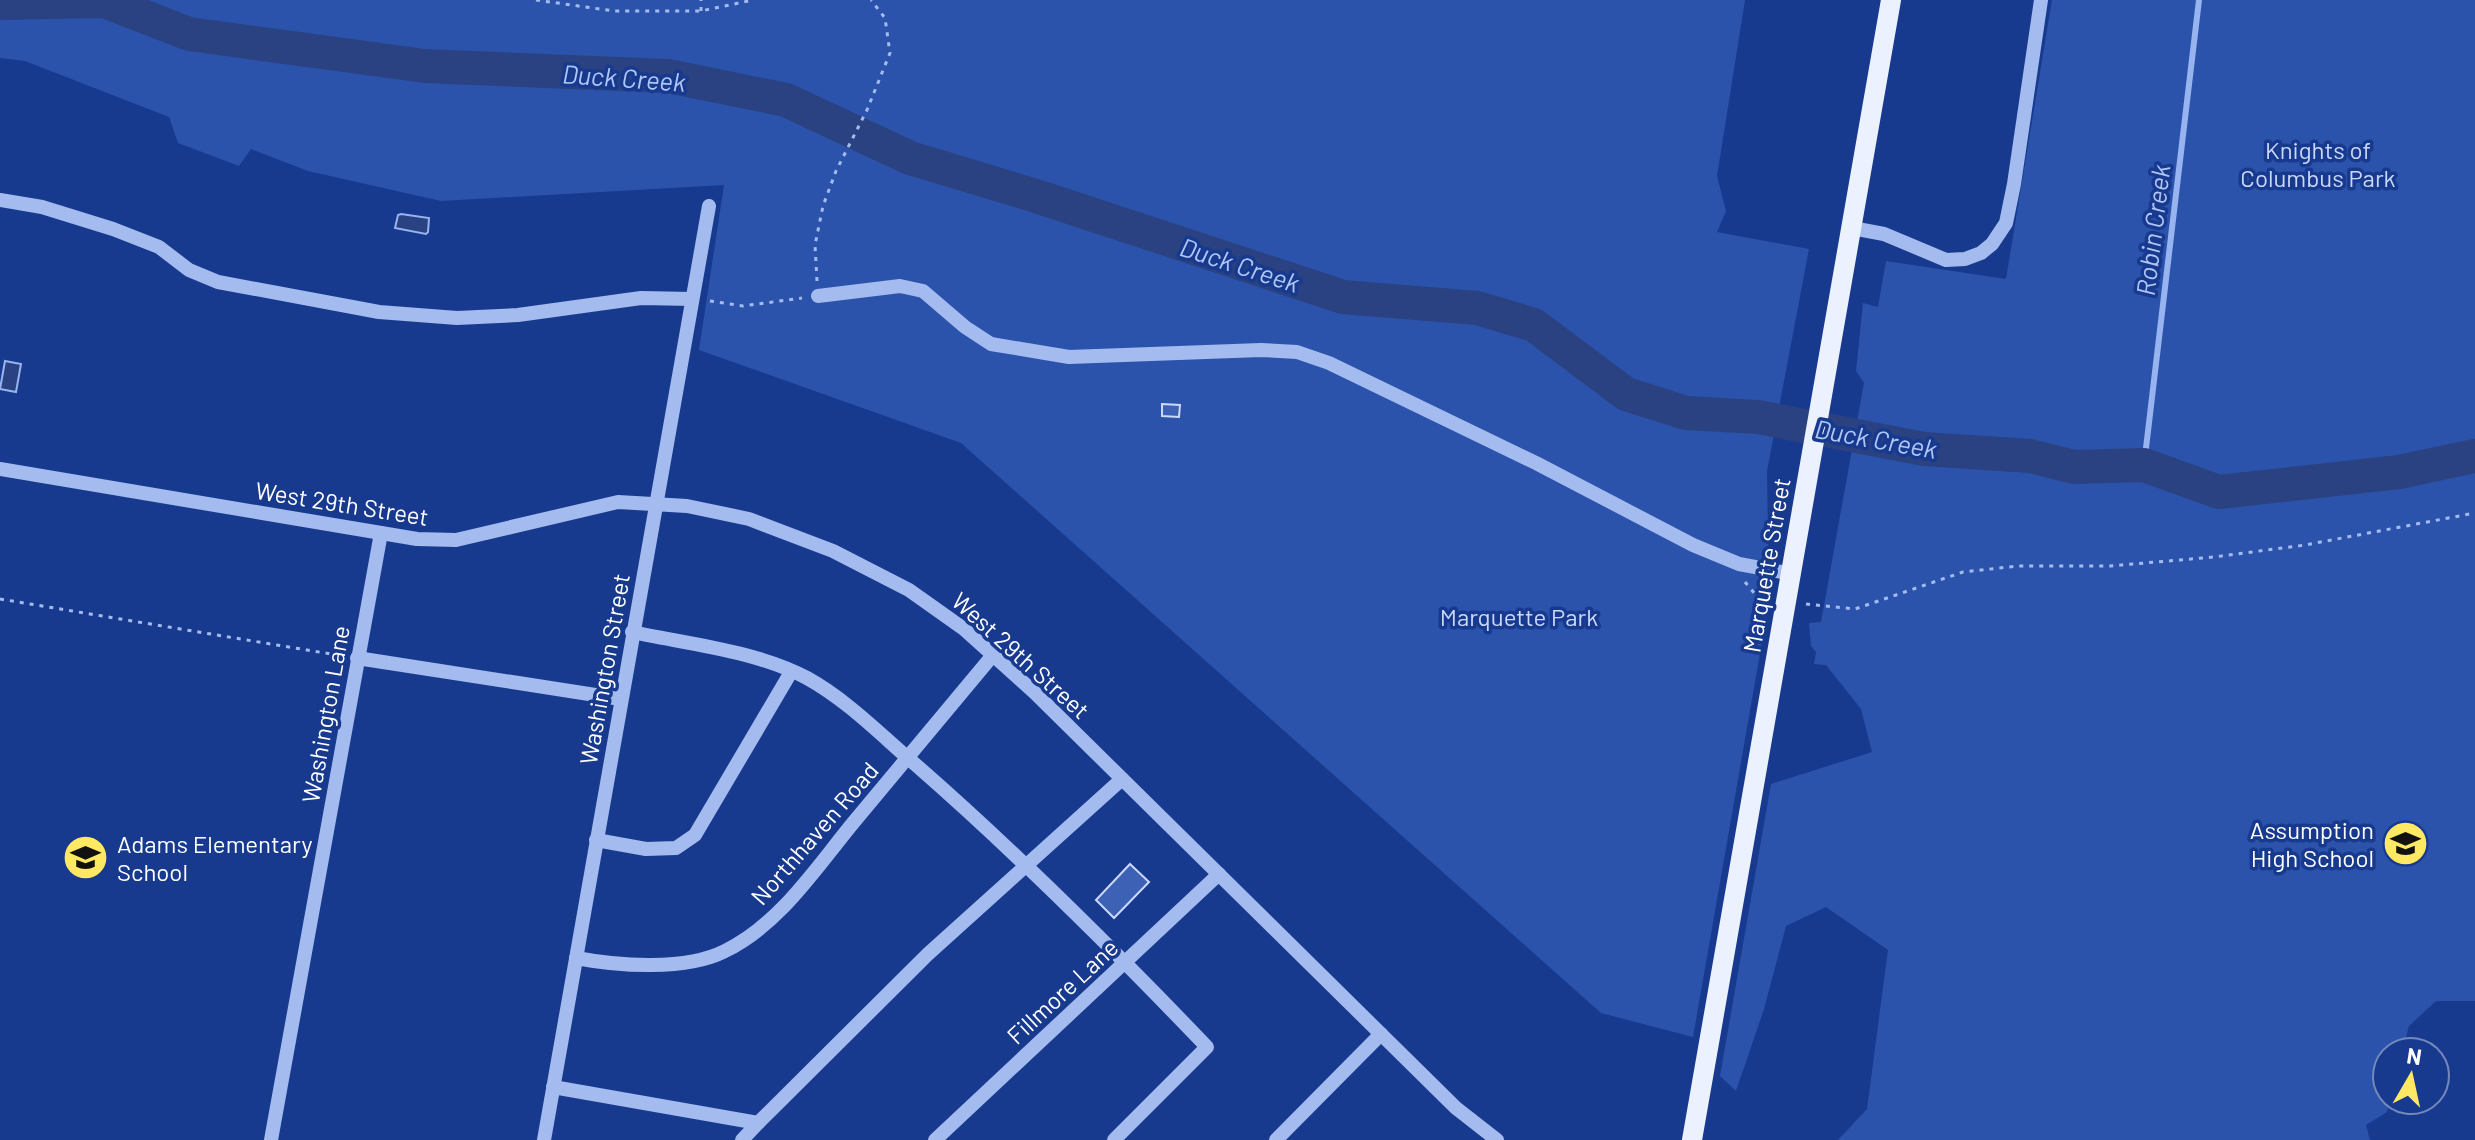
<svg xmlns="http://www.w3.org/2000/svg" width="2475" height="1140" font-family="Barlow,sans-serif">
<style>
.green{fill:#2b53ac}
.water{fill:#2a4281;stroke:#97b4f1;stroke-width:2}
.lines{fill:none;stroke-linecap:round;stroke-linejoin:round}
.stream{stroke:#97b4f1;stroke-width:6}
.river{stroke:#2a4281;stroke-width:34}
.building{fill:#3d61b4;stroke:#cad9fb;stroke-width:2}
.path{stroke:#a4bbef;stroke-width:3;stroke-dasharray:4 6;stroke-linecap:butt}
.minor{stroke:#a4bbef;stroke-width:14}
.major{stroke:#ecf1ff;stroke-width:20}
.labels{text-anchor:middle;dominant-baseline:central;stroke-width:7;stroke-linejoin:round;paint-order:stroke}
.park-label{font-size:24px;fill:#cad9fb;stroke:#183a8e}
.street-label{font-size:24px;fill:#fff;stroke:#183a8e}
.poi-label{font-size:24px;fill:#fff;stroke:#183a8e;text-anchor:end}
.water-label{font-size:26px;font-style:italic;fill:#b0c6f6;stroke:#183a8e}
</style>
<rect width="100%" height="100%" fill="#183a8e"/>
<g class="green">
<path d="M0,0H1745L1717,176L1726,211L1717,232L1809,249L1767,471L1769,602L1693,1037L1601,1013L961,443L699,350L724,185L441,201L308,171L251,149L239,166L178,143L169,117L25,61L0,58Z"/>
<path d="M2052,0H2475V1001H2436L2409,1026L2402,1052H2387V1100H2390L2387,1112L2366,1125L2370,1140H1838L1867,1109L1888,950L1826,907L1786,926L1764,1009L1736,1091L1720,1076L1771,784L1872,752L1861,709L1826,665L1814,664L1816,652L1811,646L1809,623L1821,622L1864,383L1856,371L1863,303L1878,307L1886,261L2006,279Z"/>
</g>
<g class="water">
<path d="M401,214L429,218L428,232L426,234L395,228L398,215Z"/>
<path d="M5,361L21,364L16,392L0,389Z"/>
</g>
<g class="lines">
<path class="stream" d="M2144,465L2199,0"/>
<path class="river" d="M0,3L104,1L189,34L425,66L668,76L786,100L910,158L1036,196L1343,297L1477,308L1534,325L1626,394L1686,413L1758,417L1924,449L2030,456L2074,467L2144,465L2219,492L2399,472L2475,456"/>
</g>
<g class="building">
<path d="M1162,404L1180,405L1179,417L1162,416Z"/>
<path d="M1130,864L1149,882L1114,918L1096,900Z"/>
</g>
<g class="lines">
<g class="path">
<path d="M536,0L614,11H701L753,0"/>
<path d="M701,11V0"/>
<path d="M817,281L815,245L823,206L836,171L867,110L890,53L885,18L871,0"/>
<path d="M710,301L743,306L802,298"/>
<path d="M1745,582L1755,594L1767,597"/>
<path d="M0,599L343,656"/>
<path d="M1806,604L1855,609L1963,572L2018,566H2110L2214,557L2305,545L2475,513"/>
</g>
<g class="minor">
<path d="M0,200L42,207L113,229L159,247L189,270L218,282L379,312L457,318L518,315L641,298L692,299"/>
<path d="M1852,228L1884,234L1946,260L1965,259L1981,253L1992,244L2006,223L2014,184L2041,0"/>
<path d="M818,296L900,286L923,291L965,327L991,344L1069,357L1261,350L1297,352L1329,363L1536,463L1693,545L1739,564L1792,574"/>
<path d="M0,469L417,539L456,540L618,502L687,506L749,519L833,551L909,590L964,629L1034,692L1456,1108L1497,1140"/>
<path d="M632,632C688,644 757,651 807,678C847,700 882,736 916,765C1018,854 1114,950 1207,1047L1114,1140"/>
<path d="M357,658L621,699"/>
<path d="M596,840L646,849L676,848L695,835L791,672"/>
<path d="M576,958C618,966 686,971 725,951C779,925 816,868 853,823C900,767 947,711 993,655"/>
<path d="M553,1087L758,1123L928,954L1122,779"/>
<path d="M271,1140L381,533"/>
<path d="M544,1140L709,206"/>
<path d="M742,1140L758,1123"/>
<path d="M935,1140L1219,874"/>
<path d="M1276,1140L1381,1034"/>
</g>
<path class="major" d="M1692,1140L1891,0"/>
</g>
<defs>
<symbol id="school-disc" viewBox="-11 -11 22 22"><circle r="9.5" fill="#ffe962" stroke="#183a8e"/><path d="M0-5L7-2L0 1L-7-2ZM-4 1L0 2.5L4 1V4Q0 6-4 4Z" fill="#111"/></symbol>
</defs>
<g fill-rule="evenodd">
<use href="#school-disc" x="2380" y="818" width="51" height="51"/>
<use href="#school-disc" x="60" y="832" width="51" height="51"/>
</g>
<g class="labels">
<g class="park-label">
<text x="2318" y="149">Knights of<tspan x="2318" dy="28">Columbus Park</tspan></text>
<text x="1519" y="616">Marquette Park</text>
</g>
<g class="street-label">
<text transform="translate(342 503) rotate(9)">West 29th Street</text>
<text transform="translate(1766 565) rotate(-80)">Marquette Street</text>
<text transform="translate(1021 655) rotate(42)">West 29th Street</text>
<text transform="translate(604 669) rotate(-80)">Washington Street</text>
<text transform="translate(325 714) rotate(-80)">Washington Lane</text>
<text transform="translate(814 833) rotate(-49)">Northhaven Road</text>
<text transform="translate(1062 991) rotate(-43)">Fillmore Lane</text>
</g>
<g class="poi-label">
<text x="2374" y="829">Assumption<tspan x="2374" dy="28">High School</tspan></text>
<text x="117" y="843" text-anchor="start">Adams Elementary<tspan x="117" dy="28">School</tspan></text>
</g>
<g class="water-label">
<text transform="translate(624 77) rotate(4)">Duck Creek</text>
<text transform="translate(2152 230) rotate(-83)">Robin Creek</text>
<text transform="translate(1240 264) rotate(18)">Duck Creek</text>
<text transform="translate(1876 438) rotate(10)">Duck Creek</text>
</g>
</g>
<g transform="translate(2411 1076) rotate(9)"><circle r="38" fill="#183a8e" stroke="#7489bb" stroke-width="2"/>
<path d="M0-6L14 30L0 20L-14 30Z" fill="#ffe962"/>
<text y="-12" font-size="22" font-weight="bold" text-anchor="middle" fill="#ffffff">N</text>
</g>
</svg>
